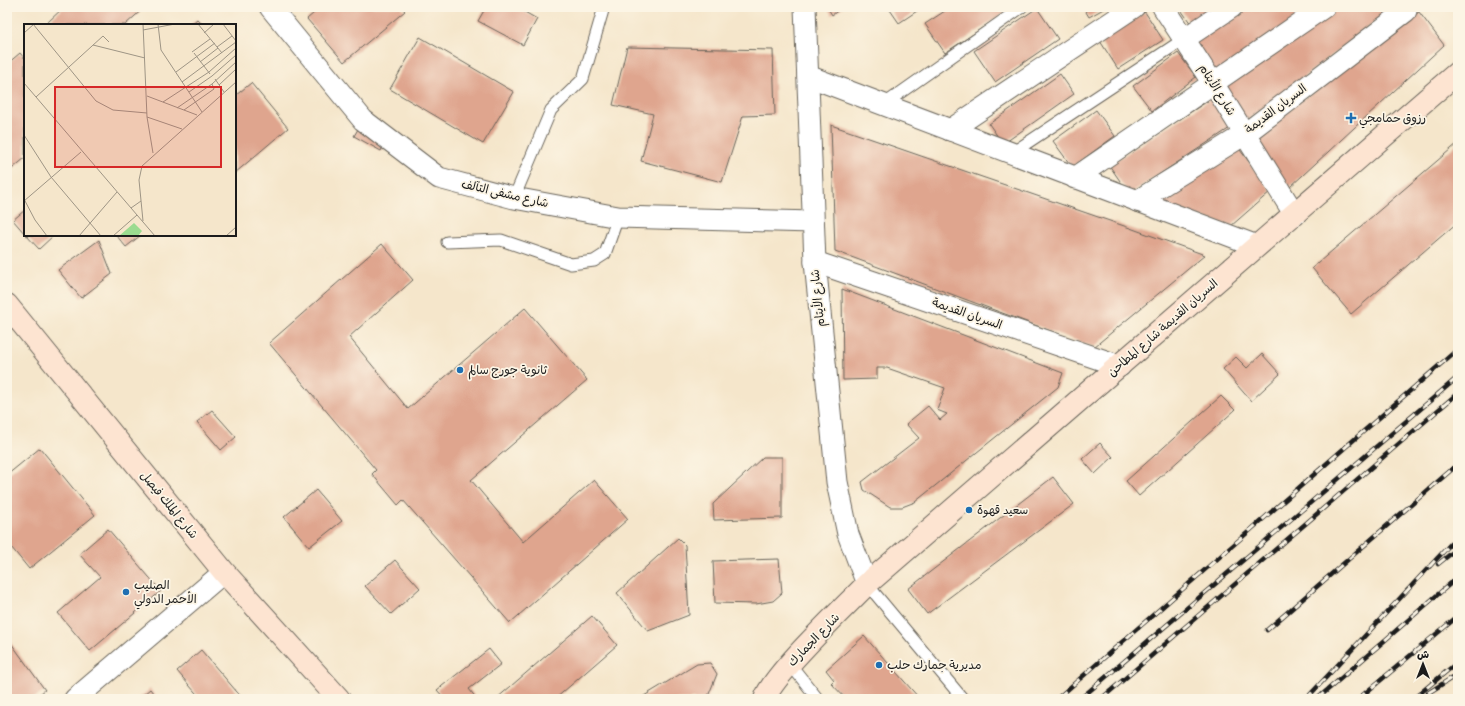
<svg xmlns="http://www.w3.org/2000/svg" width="1465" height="706" font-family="Pangolin,'Playpen Sans Arabic',sans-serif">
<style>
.building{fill:#dfa58e}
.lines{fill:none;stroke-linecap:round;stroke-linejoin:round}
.lane-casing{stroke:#686359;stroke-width:13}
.street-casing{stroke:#686359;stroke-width:23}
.secondary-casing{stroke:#686359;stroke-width:24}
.lane{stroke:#fff;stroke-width:11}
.street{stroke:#fff;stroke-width:21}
.secondary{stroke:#fde4d1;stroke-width:22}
.rail-casing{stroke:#1c1c1c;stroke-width:4.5}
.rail{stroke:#fcf5e5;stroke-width:3;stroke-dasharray:9;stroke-linecap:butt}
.poi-dot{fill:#1f6fb2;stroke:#fcf5e5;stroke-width:1.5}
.labels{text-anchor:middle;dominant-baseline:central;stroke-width:3.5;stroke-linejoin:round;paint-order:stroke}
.street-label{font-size:12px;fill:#1c1c1c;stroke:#fcf5e5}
.poi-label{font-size:12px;fill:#1c1c1c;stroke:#fcf5e5;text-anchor:start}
.inset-road{fill:none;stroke:#9e9585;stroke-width:1}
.view{fill:#d62828;fill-opacity:0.15;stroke:#d62828;stroke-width:2}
.inset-edge{fill:none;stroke:#1c1c1c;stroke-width:2}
</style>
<rect width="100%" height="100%" fill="#fcf5e5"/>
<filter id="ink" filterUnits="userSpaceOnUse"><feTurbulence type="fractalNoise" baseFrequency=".025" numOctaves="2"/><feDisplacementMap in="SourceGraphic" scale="8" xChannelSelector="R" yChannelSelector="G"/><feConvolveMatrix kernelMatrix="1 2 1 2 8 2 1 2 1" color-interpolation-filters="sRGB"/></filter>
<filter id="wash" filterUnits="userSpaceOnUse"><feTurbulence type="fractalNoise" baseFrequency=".012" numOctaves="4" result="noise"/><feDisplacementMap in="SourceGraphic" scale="16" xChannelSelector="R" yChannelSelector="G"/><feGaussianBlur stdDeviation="0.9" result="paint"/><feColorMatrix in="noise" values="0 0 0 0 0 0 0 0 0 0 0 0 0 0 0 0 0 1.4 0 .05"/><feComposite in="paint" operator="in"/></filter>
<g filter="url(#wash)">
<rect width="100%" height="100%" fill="#f5e6cb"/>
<g id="blocks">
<g class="building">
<path d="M64,7H145L125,25H51L48,22Z"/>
<path d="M321,7H401L405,11L344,62L307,19Z"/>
<path d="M486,7H516L537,19L523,45L478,21Z"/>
<path d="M827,7H843L832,15Z"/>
<path d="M888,7H923L899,23Z"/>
<path d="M951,7H1013L945,53L925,24Z"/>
<path d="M1083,7H1107L1089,17Z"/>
<path d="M1179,7H1217L1191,24Z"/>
<path d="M1241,7H1313L1215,78L1191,40Z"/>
<path d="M1334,7H1395L1244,123L1222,85Z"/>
<path d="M1037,8L1058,39L995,82L974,51Z"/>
<path d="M1145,12L1163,40L1118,69L1100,41Z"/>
<path d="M1419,12L1444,45L1290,187L1250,139Z"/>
<path d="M197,19L203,25H190Z"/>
<path d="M420,37L514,92L483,144L390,89Z"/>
<path d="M627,47L773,50L775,115L743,116L722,182L641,161L653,114L613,105Z"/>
<path d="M20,53L25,59V158L7,173V64Z"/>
<path d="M1178,53L1196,77L1152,111L1133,86Z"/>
<path d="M1060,74L1074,94L1003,144L989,124Z"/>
<path d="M251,83L288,128L235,173V96Z"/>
<path d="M1214,97L1233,126L1129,194L1109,165Z"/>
<path d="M1096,110L1115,136L1072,167L1053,141Z"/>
<path d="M361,124L387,139L381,151L354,136Z"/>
<path d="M831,125L1130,228L1205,255L1094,347L835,251Z"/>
<path d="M1458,143V222L1351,314L1312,268Z"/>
<path d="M1237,146L1271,191L1231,226L1158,205L1160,195Z"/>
<path d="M25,210V234L13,220Z"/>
<path d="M26,235H54L39,249Z"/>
<path d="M116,235H141L126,247Z"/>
<path d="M99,240L112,274L81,298L58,270Z"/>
<path d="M382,244L413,280L349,337L408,409L525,308L587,380L471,480L523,542L594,480L628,519L510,623L403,500L398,505L372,474L376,470L269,343Z"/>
<path d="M842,289L1063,373L1058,387L915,502L902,507H890L864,490L862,482L919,438L906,424L928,406L940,420L947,414L937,410L945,388L887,368H877V379L843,380Z"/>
<path d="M1262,354L1280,374L1251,401L1223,369L1236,357L1247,368Z"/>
<path d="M1221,396L1235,410L1139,496L1126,481Z"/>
<path d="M212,410L236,437L221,450L197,422Z"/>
<path d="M1100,443L1113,457L1095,474L1082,459Z"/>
<path d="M40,448L95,515L29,569L7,542V475Z"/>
<path d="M763,457H782V518L714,520L713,504Z"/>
<path d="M1053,477L1074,504L927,614L908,589Z"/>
<path d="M316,490L342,521L309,547L284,517Z"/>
<path d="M108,529L161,591L90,651L58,613L100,577L79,554Z"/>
<path d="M678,538L685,545L689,615L648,631L617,593Z"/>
<path d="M779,559L782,593L773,601L756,604L715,603L713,561Z"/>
<path d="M395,560L420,588L391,614L365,586Z"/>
<path d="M592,616L617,645L555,699H496Z"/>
<path d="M864,636L920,699H846L831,683L834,680L826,670Z"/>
<path d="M11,643L45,690L33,699H7V646Z"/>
<path d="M489,649L501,664L469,689L477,699H445L437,690Z"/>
<path d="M201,650L243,699H201L177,671Z"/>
<path d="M710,663L717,674L707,699H639L697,664Z"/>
<path d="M150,689L158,699H138Z"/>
</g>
</g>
</g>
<g filter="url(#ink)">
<use href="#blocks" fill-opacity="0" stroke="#686359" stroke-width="1"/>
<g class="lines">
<defs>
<g id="lane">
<path d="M883,105L1022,7"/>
<path d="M1012,153L1184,39"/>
<path d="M514,198L551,110L583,79L604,7"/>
<path d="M447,242L501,240L571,264L594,261L605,254L618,217"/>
<path d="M867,584L963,699"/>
<path d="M790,664L818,699"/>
</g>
<g id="street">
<path d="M270,7L363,120L439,178L514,198L618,217L813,222"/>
<path d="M805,7L815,262L837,482L848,534L867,584"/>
<path d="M1163,7L1216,88L1295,215"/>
<path d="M1184,39L1232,7"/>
<path d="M808,76L1257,246"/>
<path d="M950,130L1134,7"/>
<path d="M1075,178L1324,7"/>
<path d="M1137,201L1245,134L1406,11L1404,7"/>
<path d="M815,262L1120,366"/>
<path d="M75,699L224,572"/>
</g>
<g id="secondary">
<path d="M7,305L224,572L339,699"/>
<path d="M765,699C771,676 847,605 867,584L1458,72"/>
</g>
</defs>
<use href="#lane" class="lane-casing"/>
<use href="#street" class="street-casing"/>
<use href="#secondary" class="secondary-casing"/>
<use href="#lane" class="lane"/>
<use href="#street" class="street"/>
<use href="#secondary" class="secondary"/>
<defs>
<g id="rail">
<path d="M1438,564L1458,548"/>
<path d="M1267,630L1458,464"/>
<path d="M1428,693L1458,674"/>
<path d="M1059,697L1458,349"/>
<path d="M1080,699L1458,377"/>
<path d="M1101,699L1458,393"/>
<path d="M1306,699L1458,536"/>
<path d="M1317,699L1458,577"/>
<path d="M1358,699L1458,616"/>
<path d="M1413,699L1458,662"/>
</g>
</defs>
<use href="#rail" class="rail-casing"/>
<use href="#rail" class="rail"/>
</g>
</g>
<g class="poi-dot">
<path d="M1349 112h4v4h4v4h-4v4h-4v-4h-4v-4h4z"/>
<circle cx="460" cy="370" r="4"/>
<circle cx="969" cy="510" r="4"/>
<circle cx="126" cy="592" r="4"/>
<circle cx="879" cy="665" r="4"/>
</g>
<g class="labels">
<g class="street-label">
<text transform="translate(1217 90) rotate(58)">شارع الأيتام</text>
<text transform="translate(1276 109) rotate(-37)">السريان القديمة</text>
<text transform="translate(505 194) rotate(13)">شارع مشفى التآلف</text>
<text transform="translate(818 298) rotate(-96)">شارع الأيتام</text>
<text transform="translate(967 314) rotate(19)">السريان القديمة</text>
<text transform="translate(1163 328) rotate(-41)">السريان القديمة شارع المطاحن</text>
<text transform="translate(169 505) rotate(51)">شارع الملك فيصل</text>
<text transform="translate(814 640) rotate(-46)">شارع الجمارك</text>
</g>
<g class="poi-label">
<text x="1359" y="118">رزوق حمامجي</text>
<text x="468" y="370">ثانوية جورج سالم</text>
<text x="977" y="510">سعيد قهوة</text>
<text x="134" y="585">الصليب<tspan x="134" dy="14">الأحمر الدولي</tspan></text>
<text x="887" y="665">مديرية جمارك حلب</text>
</g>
</g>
<g transform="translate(24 24)">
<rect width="212" height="212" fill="#f5e6cb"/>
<path d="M110,199L118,207L114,212H95Z" fill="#9bdb90"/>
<path class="inset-road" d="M9,0L72,77L89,86L123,89M119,0L123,93L129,129M134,0L137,26L178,88M174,0L198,29M199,0L212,17M119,6L151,0M0,9L10,0M180,9L190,0M69,21L121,34M193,23L208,12M168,28L186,15M170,29L186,50M176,38L194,24M152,48L191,19M191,55L200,68M158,58L212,18M0,59L131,212M195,61L212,45M165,68L188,52L212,31M123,72L173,91M12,73L79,12L85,18M139,78L185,48L212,24M153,84L188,60L212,38M160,86L190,65L188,60M123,93L158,105M0,111L27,153L77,212M0,175L11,196L23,212M0,177L57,128M107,184L117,177M119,197L115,156L118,142L212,58M55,212L93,168M89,212L113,191M202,212L212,203"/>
<path class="view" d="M31,63H197V143H31Z"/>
<rect width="212" height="212" class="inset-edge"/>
</g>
<rect width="1465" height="706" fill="none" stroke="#fcf5e5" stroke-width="24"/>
<g transform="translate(1423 664)" stroke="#fcf5e5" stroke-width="3" paint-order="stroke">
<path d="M0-3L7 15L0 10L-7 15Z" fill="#1c1c1c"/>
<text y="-6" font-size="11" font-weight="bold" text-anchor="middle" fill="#1c1c1c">ش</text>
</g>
</svg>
